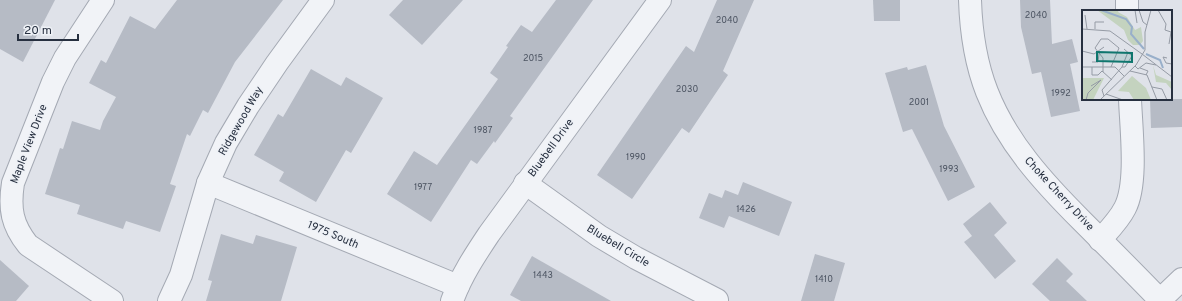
<svg xmlns="http://www.w3.org/2000/svg" width="1182" height="301" font-family="Overpass,sans-serif">
<style>
.building{fill:#b6bbc5}
.lines{fill:none;stroke-linecap:round;stroke-linejoin:round}
.minor-casing{stroke:#a4a9b3;stroke-width:24}
.minor{stroke:#f1f3f7;stroke-width:22}
.labels{text-anchor:middle;dominant-baseline:central;stroke-width:3;stroke-linejoin:round;paint-order:stroke}
.number-label{font-size:9px;fill:#4b5361}
.street-label{font-size:11px;fill:#273040;stroke:#eef1f6}
.inset-river{fill:none;stroke:#98afca;stroke-width:2}
.inset-road{fill:none;stroke:#959ba5;stroke-width:1}
.view{fill:#0f766e;fill-opacity:0.15;stroke:#0f766e;stroke-width:2}
.inset-edge{fill:none;stroke:#273040;stroke-width:2}
</style>
<rect width="100%" height="100%" fill="#dfe2e9"/>
<g class="building">
<path d="M0,0H55L23,62L0,49Z"/>
<path d="M177,0H283L235,62L208,113L203,110L190,136L187,134L170,184L176,186L160,232L126,221L123,229L77,214L80,205L45,194L60,148L63,149L72,121L100,130L103,121L116,97L89,83L101,60L106,63L130,16L155,29Z"/>
<path d="M403,0H463L422,45L389,15Z"/>
<path d="M556,0H593L510,116L513,118L495,143L494,141L477,164L471,160L431,222L387,194L414,151L437,165L498,79L490,73L508,47L506,46L521,25L532,32Z"/>
<path d="M717,0H754L723,71L728,75L689,133L682,128L632,199L597,175L686,46L694,52Z"/>
<path d="M873,0H900V21H874Z"/>
<path d="M1020,0H1050L1052,44L1072,39L1078,62L1070,64L1080,111L1051,117L1041,72L1032,74L1021,27Z"/>
<path d="M926,65L944,126L975,187L948,201L912,129L903,132L885,73L907,67L908,70Z"/>
<path d="M311,69L341,86L346,77L383,98L351,153L346,150L316,202L279,181L284,172L254,155L278,114L283,117Z"/>
<path d="M1150,99H1182V127L1151,128Z"/>
<path d="M743,182L792,202L779,236L729,216L724,228L699,218L709,193L722,198L725,190L738,195Z"/>
<path d="M990,202L1007,223L994,235L1016,261L995,279L964,242L972,236L963,224Z"/>
<path d="M221,234L253,244L256,235L297,247L281,301H206L212,281L208,280Z"/>
<path d="M815,254L845,263L834,301H801Z"/>
<path d="M532,256L611,301H521L510,295Z"/>
<path d="M1057,258L1073,274L1066,281L1087,301H1050L1032,284Z"/>
<path d="M0,260L29,286L16,301H0Z"/>
</g>
<g class="lines">
<defs>
<g id="minor">
<path d="M103,0L65,58L53,82L13,183C9,209 12,225 28,245L112,301"/>
<path d="M970,0C971,31 976,64 987,92C1007,143 1044,183 1082,221C1109,248 1135,274 1161,301"/>
<path d="M1127,0V11"/>
<path d="M208,183L458,286"/>
<path d="M525,183L599,236L636,258L717,300"/>
<path d="M1100,240C1109,230 1119,220 1125,208C1138,183 1131,128 1130,99"/>
<path d="M169,301L181,275L208,183L226,143L248,106L277,63L323,0"/>
<path d="M452,301C461,276 475,255 489,234L660,0"/>
<path d="M1159,301L1182,279"/>
</g>
</defs>
<use href="#minor" class="minor-casing"/>
<use href="#minor" class="minor"/>
</g>
<g class="labels">
<g class="number-label">
<text x="1036" y="15">2040</text>
<text x="727" y="20">2040</text>
<text x="533" y="58">2015</text>
<text x="687" y="89">2030</text>
<text x="1061" y="93">1992</text>
<text x="919" y="102">2001</text>
<text x="483" y="130">1987</text>
<text x="636" y="157">1990</text>
<text x="949" y="169">1993</text>
<text x="423" y="187">1977</text>
<text x="746" y="209">1426</text>
<text x="543" y="275">1443</text>
<text x="824" y="279">1410</text>
</g>
<g class="street-label">
<text transform="translate(241 121) rotate(-60)">Ridgewood Way</text>
<text transform="translate(29 144) rotate(-69)">Maple View Drive</text>
<text transform="translate(551 148) rotate(-54)">Bluebell Drive</text>
<text transform="translate(1059 194) rotate(47)">Choke Cherry Drive</text>
<text transform="translate(333 235) rotate(23)">1975 South</text>
<text transform="translate(618 246) rotate(31)">Bluebell Circle</text>
</g>
</g>
<g transform="translate(1082 10)">
<rect width="90" height="90" fill="#dfe2e9"/>
<path d="M15,0H37L36,2L45,7L53,20L59,17L61,31L58,35H51L46,30L42,20ZM71,55L74,65L90,72V80L84,73L74,72ZM50,66L64,78L69,90H52L47,82L36,81ZM0,68H22L11,90H0Z" fill="#c4d3bf"/>
<path class="inset-river" d="M19,0L44,9L50,17L49,24L62,39M64,44L78,50L81,58"/>
<path class="inset-road" d="M53,0L55,13M57,0L61,12L65,15M76,0L84,14M3,5L5,19M84,14L83,20L89,22L87,34M0,19L28,21L60,44M13,19V12H22M0,41L12,44L22,37M60,44L90,67M85,48L81,47L84,53L90,54M10,52H16L17,44M53,56L56,59L64,53L74,55M0,57H33L42,66M10,57V65H16L20,61L30,70M40,57H43L50,46L42,39M58,58L66,61L64,65M48,61L65,65L75,90M21,62V48L13,38L19,29H26L37,38L29,57M70,77L80,79L85,90M24,84L41,90M22,86L20,80L40,57L46,42M4,90L6,83L19,70L9,76M18,90L54,55L63,40V22L69,0"/>
<path class="view" d="M15,42L50,43V52L15,51Z"/>
<rect width="90" height="90" class="inset-edge"/>
</g>
<path d="M18 34v6h60v-6" fill="none" stroke="#273040" stroke-width="2"/>
<text x="24" y="34" font-size="12" fill="#273040" stroke="#eef1f6" stroke-width="3" paint-order="stroke">20 m</text>
</svg>
